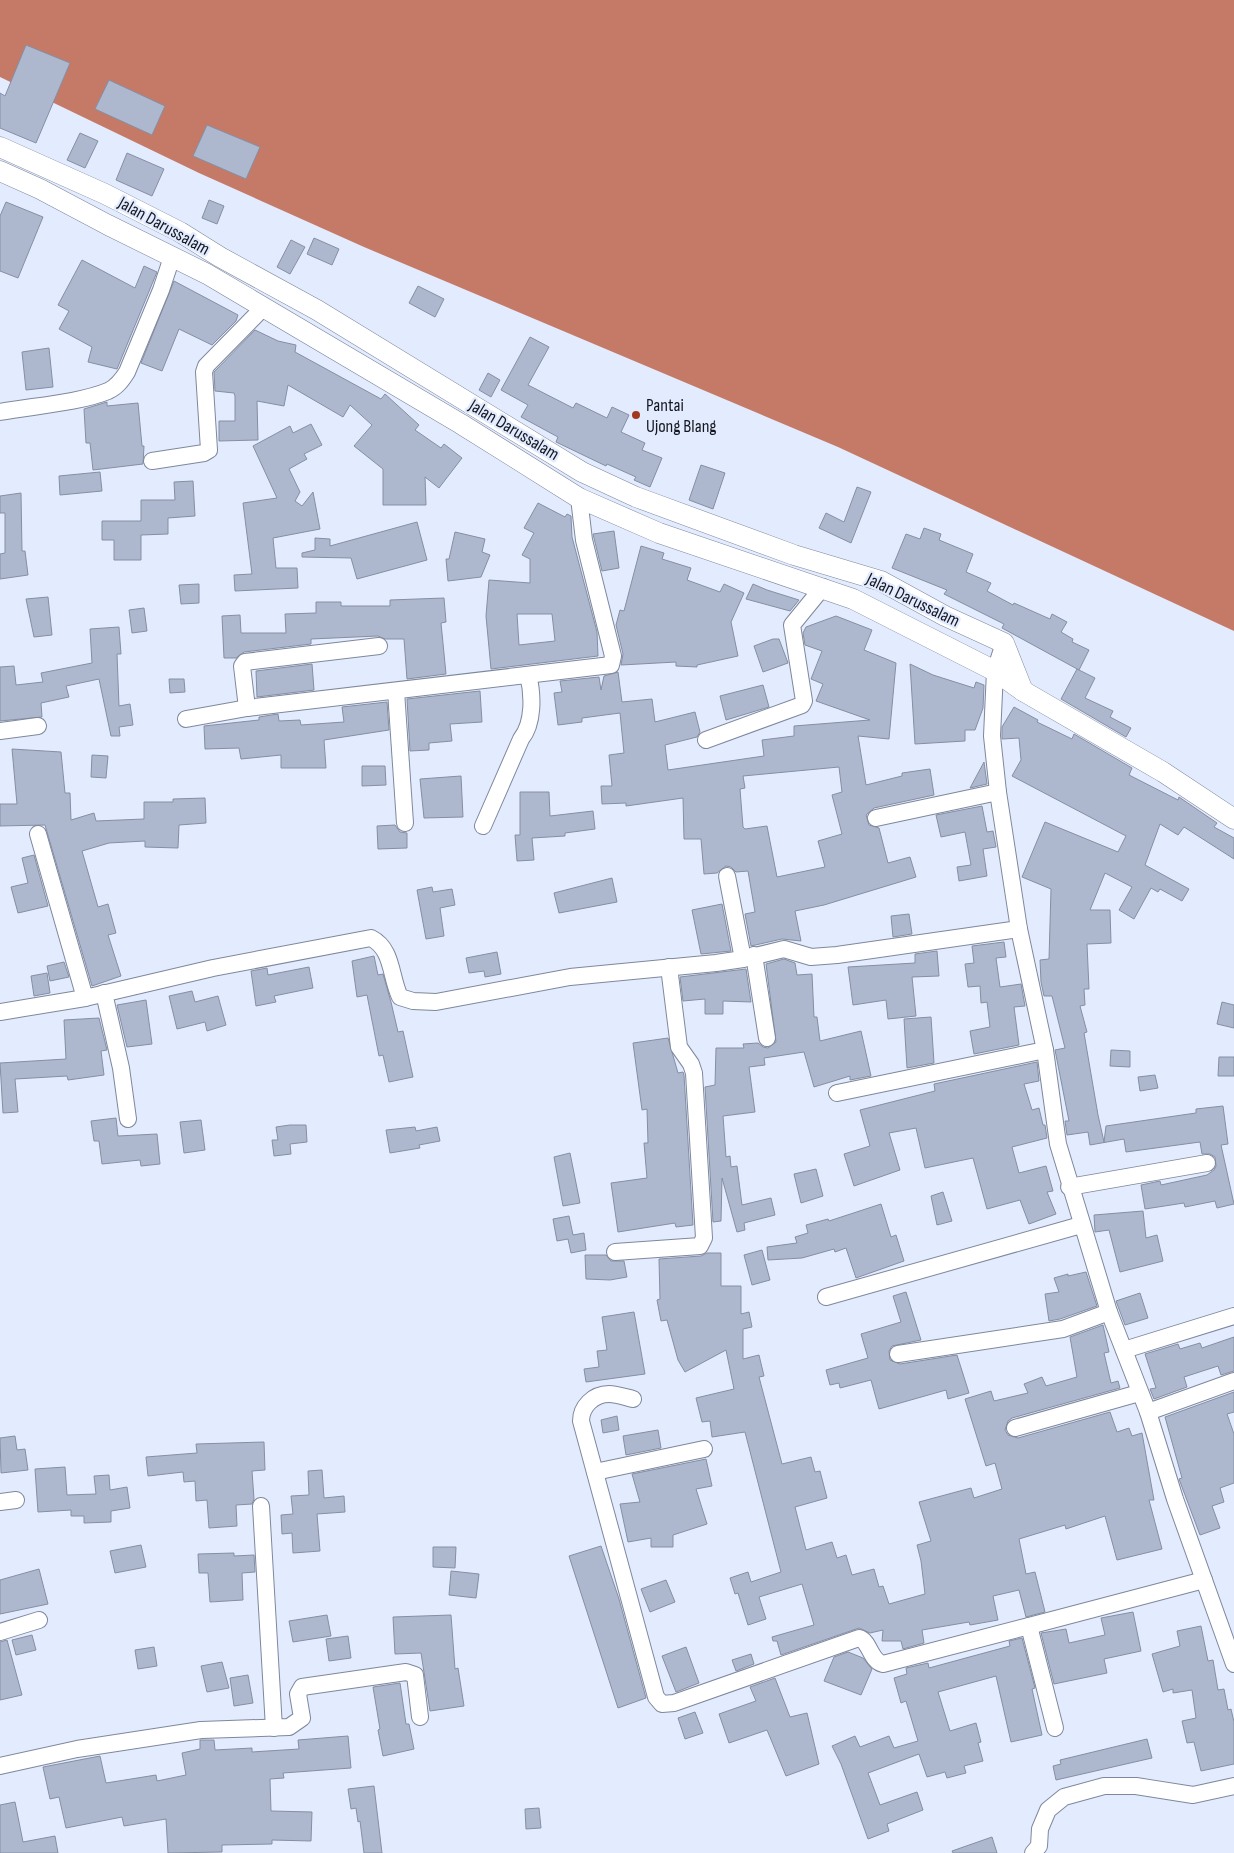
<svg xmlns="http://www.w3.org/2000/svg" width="1234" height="1853" font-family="'Sofia Sans Condensed',sans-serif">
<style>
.water{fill:#c47a67}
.building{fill:#adb7ce;stroke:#858fa4;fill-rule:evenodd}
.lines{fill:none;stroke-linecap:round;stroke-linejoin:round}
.minor-casing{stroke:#7e889d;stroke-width:18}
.tertiary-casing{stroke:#7e889d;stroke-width:21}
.minor{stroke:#fff;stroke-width:16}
.tertiary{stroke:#fff;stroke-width:20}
.poi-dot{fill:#a2391f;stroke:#e3ebfe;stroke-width:2}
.labels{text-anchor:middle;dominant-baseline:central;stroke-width:4.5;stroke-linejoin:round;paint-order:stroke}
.street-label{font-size:18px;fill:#141720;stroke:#e3ebfe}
.poi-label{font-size:18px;fill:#141720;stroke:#e3ebfe;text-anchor:start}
</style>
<rect width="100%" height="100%" fill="#e3ebfe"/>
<path class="water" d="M0,0H1234V631L838,447L364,247L199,173L0,77Z"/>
<g class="building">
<path d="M26,45L70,63L36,143L0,128V93L5,96Z"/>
<path d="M109,80L165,106L152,135L95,109Z"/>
<path d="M207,125L260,147L246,179L193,156Z"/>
<path d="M80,133L98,141L85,168L67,160Z"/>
<path d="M127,153L164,169L152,196L116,180Z"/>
<path d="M209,200L224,206L217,224L202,218Z"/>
<path d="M6,202L43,217L18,278L0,271V216Z"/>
<path d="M314,238L339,249L332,265L307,254Z"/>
<path d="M291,240L305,247L290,274L277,267Z"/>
<path d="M82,260L135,288L144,266L157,272L117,369L88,362L92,347L59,329L69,311L58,305Z"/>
<path d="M174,281L238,315L236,321L212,345L179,329L162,371L141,363Z"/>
<path d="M418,286L444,299L435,317L409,303Z"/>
<path d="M255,330L278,341L296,345L295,352L381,399L385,394L419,425L415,430L441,448L444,444L462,458L439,488L425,477L426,505H383V469L354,446L372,425L350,405L343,417L288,385L284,406L257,401L258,440L219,441V421H235V396L234,393L215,391L214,372Z"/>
<path d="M530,337L549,347L528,385L573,408L576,403L607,418L612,407L629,415L621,432L645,443L642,450L662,458L650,487L634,480L636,477L607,464L606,466L556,442L558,437L521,417L528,405L501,390Z"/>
<path d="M49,348L53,387L26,390L22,352Z"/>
<path d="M488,373L500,380L491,397L479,390Z"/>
<path d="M107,402V406L138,403L142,446H144L143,464L93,470L90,443H86L84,409Z"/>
<path d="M311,424L322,445L304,454L307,459L289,469L300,492L295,501L302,506L313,492L320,529L273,538L276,568H297L298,588L235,591L234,575L252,574L243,503L277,498L253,446L290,426L293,433Z"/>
<path d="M701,465L725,473L713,509L689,500Z"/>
<path d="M100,472L102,491L60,495L59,476Z"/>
<path d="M193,481L195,516L168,518V534L141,535V560H114V540H102V521H141V500H175L174,482Z"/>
<path d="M857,487L871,492L851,543L819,528L826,513L844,522Z"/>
<path d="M21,493L22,551H25L28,575L0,579V554L5,553V513H0V496Z"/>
<path d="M538,503L565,517L567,514L571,516L572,537L597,632L598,656L491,669L486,616L489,580L530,583V559L522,555L534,533L524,528ZM517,614H552L555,641L519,645Z"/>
<path d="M417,522L427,560L357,579L351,558L302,557V553L315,550V538L330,539V546Z"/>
<path d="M924,528L941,534L939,540L973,554L966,572L991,583L987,591L1013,605L1014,603L1050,619L1052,614L1067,622L1061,632L1073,639L1072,642L1089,650L1079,670L1002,628L1004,624L944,594L947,590L892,568L906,534L920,539Z"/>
<path d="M614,531L619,568L602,571L593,534Z"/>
<path d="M455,532L485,539L482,552L490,555L481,577L448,581L446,559H449Z"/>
<path d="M641,546L664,553L662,559L691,568L687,580L720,592L724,584L744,593L731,622L738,656L697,665V667L676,666V662L621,665L623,654L616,625L620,610L624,611Z"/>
<path d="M199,584V603L181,604L179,585Z"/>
<path d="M753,584L767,590L799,600L790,611L746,599Z"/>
<path d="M48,597L52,635L34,637L26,599Z"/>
<path d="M444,598L446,622L441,623L446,674L407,679L404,639H385L378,636L311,639V644L244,652L236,658H224L222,616L240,615L241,633H286L285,614L316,613V602H341V606H390V600Z"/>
<path d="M144,608L147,631L132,633L129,610Z"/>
<path d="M836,616L872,630L864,650L896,663L889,739L858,736L866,785L902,776V773L930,769L934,795L874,808L866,815L869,825L879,828L888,863L910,857L916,877L824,905L795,911L801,941L782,939L751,946L745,914L755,912L748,871L736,872L731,867L726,866L717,873L704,874L701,839H684L683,798L626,806V803L602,804L601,786H612L609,755L624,753L620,713L582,718V722L558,725L554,693L562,692L560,681L599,677L601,690L604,676L618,672L622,702L652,699L655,722L695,712L700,732L697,737L665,745L668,770L764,756L762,740L794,736V726L870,720L816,701L823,684L811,679L822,651L805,645L803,633L806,627ZM839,767L842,792L832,795L842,834L818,841L825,867L777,877L767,826L745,829L743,827L740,789L745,788L743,776Z"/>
<path d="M119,627L121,654H117L119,706L130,704L133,725L119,727L120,736H111L99,679L66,686L69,697L41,703L42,717L0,721V667L14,666L16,685L43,682L41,673L92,663L90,629Z"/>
<path d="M773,639H779L788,663L763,672L754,646Z"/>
<path d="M312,664L314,690L257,697L256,671Z"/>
<path d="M910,664L933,675L974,688L976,682L984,685L983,708L975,730H965V741L915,744Z"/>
<path d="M1077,669L1095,678L1085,698L1113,711L1110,717L1131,728L1126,737L1061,699Z"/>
<path d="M169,679H184L185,692L170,693Z"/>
<path d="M763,685L769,707L726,720L720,696Z"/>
<path d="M480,691L482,722L450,724L452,741L429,743V750L410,751L407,699Z"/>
<path d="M387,702L389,730L324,740L326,768H281V755L241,759L239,748L205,749L204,726L259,720V717L278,714L279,721L300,720L301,725L344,722L342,707Z"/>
<path d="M1014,707L1038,720L1037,722L1072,739L1074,734L1132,768L1129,775L1178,800L1179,797L1217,823L1214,827L1234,838V859L1184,827L1178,835L1160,824L1145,865L1189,889L1182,901L1160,889L1158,892L1151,888L1134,919L1119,910L1132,887L1105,873L1090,910H1110L1111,943L1087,944L1089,989H1084L1085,1005L1080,1006L1087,1032L1084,1033L1098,1115L1104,1142L1106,1126L1196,1113V1109L1223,1106L1228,1144L1221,1145L1234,1204L1217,1208L1215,1201L1185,1207L1184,1203L1145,1209L1141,1185L1160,1181L1161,1185L1207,1175L1214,1170L1216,1166L1215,1157L1210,1154H1202L1200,1142L1126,1152L1124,1139L1090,1145L1088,1132L1067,1135L1065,1121H1069L1055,1050L1065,1048L1052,996H1044L1041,982L1040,960L1049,959L1051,889L1022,877L1045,822L1118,852L1126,836L1012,776L1021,760L1019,738L1002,739V727Z"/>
<path d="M12,749L61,752L65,793H70L71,820L94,813L96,821L144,819V802H173V799L205,798L206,823L179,825L178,848L145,847V841L109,843L82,851L98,907L108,904L116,933L108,935L121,976L92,986L45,825L0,826V804H17Z"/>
<path d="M92,755L108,756L106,778L91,777Z"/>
<path d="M984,762L987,784L970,788Z"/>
<path d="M362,766H385L386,785L362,786Z"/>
<path d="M461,776L463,817L424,818L420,779Z"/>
<path d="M520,792H549L550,816L593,811L595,829L565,833V836L532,838L534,860L517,861L515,835H520Z"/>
<path d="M982,806L987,832L993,831L996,847L983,849L987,876L959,881L957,867L971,865L965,832L941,837L936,815Z"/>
<path d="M395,825L400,832L407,833V848L378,849L377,826Z"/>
<path d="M34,855L48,906L18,913L11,887L28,883L22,858Z"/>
<path d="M612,878L617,902L559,913L554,893Z"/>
<path d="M432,887L433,892L452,889L455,905L440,908L444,936L426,939L417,890Z"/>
<path d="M722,904L731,951L701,954L692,910Z"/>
<path d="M909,914L912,934L893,937L891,916Z"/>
<path d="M1004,942L1006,957L996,958L1000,987L1021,984L1025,1006L1014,1007L1019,1045L974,1054L970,1031L990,1027L987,1002L981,1003L980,986L968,987L965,964L974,963L972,946Z"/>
<path d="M937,951L939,976L912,977L916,1016L888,1019L886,1000L853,1005L848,967L915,963V954Z"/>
<path d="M497,952L501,974L485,977L484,971L469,973L466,958Z"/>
<path d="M374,956L378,975L383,974L391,1002L398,1032L403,1031L413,1077L389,1082L383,1055L379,1056L367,995L357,997L352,961Z"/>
<path d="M784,959L795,963L797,975L812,974L814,1017H817L820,1041L861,1031L871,1076L850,1080V1076L814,1087L804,1052L764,1058L765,1065L749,1067L755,1112L723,1116L726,1157L730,1156L731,1167L737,1166L742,1205L771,1198L775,1215L744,1223L745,1230L737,1232L722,1178L721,1221L713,1222L705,1087L715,1085L716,1048H744L743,1044L758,1043L763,1047L768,1048L776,1042L766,964Z"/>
<path d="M64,962L69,977L50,981L47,966Z"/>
<path d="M309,967L313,988L274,996L276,1002L256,1006L251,971L267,968L268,975Z"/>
<path d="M746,969L751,1002L723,1001V1014H705V999L683,1001L680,977Z"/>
<path d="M47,973L50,993L34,996L31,976Z"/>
<path d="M192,991L195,1002L218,996L226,1025L207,1031L205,1022L177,1029L169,996Z"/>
<path d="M146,1000L152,1044L127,1047L117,1005Z"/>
<path d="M1222,1002L1234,1005V1028L1217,1024Z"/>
<path d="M931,1017L934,1063L907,1068L904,1019Z"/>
<path d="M99,1018L107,1050L101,1051L104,1075L68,1080L67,1076L15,1079L18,1112L3,1113L0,1063L66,1059L64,1020Z"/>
<path d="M668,1038L678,1073L683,1072L684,1075L693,1225L676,1227L675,1223L618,1232L611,1183L647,1178L644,1143H648L647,1109L642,1110L633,1043Z"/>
<path d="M1111,1050L1130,1051V1067L1110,1066Z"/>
<path d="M1219,1057H1234V1076H1218Z"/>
<path d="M1037,1062L1039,1081L1024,1084L1032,1110L1039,1108L1043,1125H1045L1047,1138L1012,1147L1019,1173L1046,1166L1053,1191L1047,1192L1056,1214L1029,1224L1020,1200L987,1209L973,1158L925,1168L916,1128L889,1133L900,1170L854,1186L844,1154L870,1146L860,1110L935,1091L934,1084Z"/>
<path d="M1155,1075L1158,1088L1140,1091L1138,1077Z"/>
<path d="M116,1118L118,1136L157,1134L160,1164L141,1166L140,1160L102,1164L99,1141H94L91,1121Z"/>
<path d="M201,1120L205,1150L184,1153L180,1122Z"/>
<path d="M290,1125H306L307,1142L290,1144L291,1154L274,1156L272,1140H278L276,1127Z"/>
<path d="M415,1127L416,1131L437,1127L440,1141L419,1145L420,1148L390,1153L386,1130Z"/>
<path d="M570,1153L580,1203L563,1206L554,1157Z"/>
<path d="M816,1169L823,1196L801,1203L794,1174Z"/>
<path d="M943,1192L952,1221L937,1225L931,1196Z"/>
<path d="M881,1204L891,1237L896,1235L904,1261L856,1278L846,1248L835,1252L834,1249L802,1258L768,1260L767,1247L797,1243L795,1237L808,1233L806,1225L828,1219L829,1221Z"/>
<path d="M1143,1211L1146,1238L1157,1235L1163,1261L1120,1272L1109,1230L1095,1232L1094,1215Z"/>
<path d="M569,1216L573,1235L584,1233L586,1250L571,1253L568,1239L557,1241L553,1219Z"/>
<path d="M762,1250L770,1280L752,1285L744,1255Z"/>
<path d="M707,1253H721V1286H741V1314L749,1312L752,1327L743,1329V1359L759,1355L764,1376L759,1377L782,1464L811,1457L815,1472L820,1471L827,1498L795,1507L806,1550L832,1542L837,1558L846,1555L852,1575L874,1569L879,1587L883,1586L889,1604L925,1594L921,1561L917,1545L931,1541L919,1502L971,1488L974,1498L1002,1489L995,1463L986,1466L965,1399L991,1391L994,1401L1028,1393L1024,1384L1042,1377L1046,1386L1077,1377L1070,1337L1103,1325L1109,1352L1104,1353L1111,1383L1118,1381L1120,1388L1012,1418L1008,1421L1005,1430L1008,1435L1018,1438L1110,1412L1117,1432L1129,1428L1132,1436L1142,1433L1154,1500H1149L1162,1549L1117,1560L1105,1516L1066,1529L1065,1525L1019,1539L1026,1574L1035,1572L1045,1612L1026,1617L1019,1590L993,1596L998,1620L970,1625L969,1622L922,1630L924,1643L903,1649L901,1641H882L883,1630L870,1633L859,1628L781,1655L777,1641H773L772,1637L814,1625L802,1584L759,1597L766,1619L748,1625L738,1593L735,1594L730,1578L748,1572L751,1582L781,1572L745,1432L712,1437L710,1421L702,1422L696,1398L734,1389L726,1350L685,1372L678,1360L667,1320L661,1321L657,1300L660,1299L659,1259L701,1256Z"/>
<path d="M585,1255H606L611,1261H624L627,1277L610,1280L586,1279Z"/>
<path d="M1086,1272L1097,1306L1060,1319L1049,1321L1045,1294L1059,1292L1054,1278L1068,1274V1276Z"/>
<path d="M906,1292L921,1340L892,1346L889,1351L890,1360L900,1364L957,1355L969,1393L948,1399L946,1390L879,1409L871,1380L840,1388L839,1383L830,1385L826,1370L868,1358L861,1334L901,1322L893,1296Z"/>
<path d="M1140,1293L1148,1318L1125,1325L1116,1301Z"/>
<path d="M634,1312L645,1374L586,1382L584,1369L599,1367L597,1351L607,1350L602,1317Z"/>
<path d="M1234,1337V1371L1221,1375L1218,1366L1184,1377L1187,1387L1154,1399L1150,1389L1156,1388L1145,1354L1178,1344L1180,1349L1200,1343L1202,1348Z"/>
<path d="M1234,1392V1412L1227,1414L1234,1434V1483L1220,1488L1224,1502L1212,1506L1220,1528L1200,1535L1179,1479L1182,1478L1165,1417Z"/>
<path d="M617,1416L619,1430L603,1433L601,1420Z"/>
<path d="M658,1430L661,1448L626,1455L623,1436Z"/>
<path d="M15,1436L17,1450L25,1449L28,1470L1,1473L0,1438Z"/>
<path d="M264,1442L265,1470L252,1471L254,1499L252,1504L236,1505L237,1526L209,1528L207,1500L196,1501L195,1481L184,1482L183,1472L148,1476L146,1457L197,1453L196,1444Z"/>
<path d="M706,1459L712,1486L696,1489L707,1524L673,1535V1547H651V1538L628,1542L620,1504L640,1502L632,1474Z"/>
<path d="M65,1467L67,1495L96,1494L94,1476L109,1475L110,1490L127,1487L130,1508L111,1511V1522L84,1523V1516H71V1510L38,1512L35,1469Z"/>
<path d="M322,1470L324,1498L344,1496L345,1512L317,1514L320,1551L293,1553L292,1533L282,1534L281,1515L293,1514L291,1496L309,1495L308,1471Z"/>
<path d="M141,1545L146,1567L115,1573L110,1551Z"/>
<path d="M601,1546L619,1599L646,1698L618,1708L569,1556Z"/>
<path d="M433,1547H456L455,1568L433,1567Z"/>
<path d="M234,1553V1556L254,1555L255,1572L242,1573L243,1600L210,1602L208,1573H199L198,1554Z"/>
<path d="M39,1569L48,1604L0,1614V1580Z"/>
<path d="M451,1571L479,1574L476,1598L449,1595Z"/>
<path d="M666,1580L675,1602L650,1612L641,1589Z"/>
<path d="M1133,1612L1141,1651L1104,1659L1107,1673L1054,1684L1041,1633L1066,1629L1069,1643L1105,1635L1101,1618Z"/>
<path d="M327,1615L331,1636L293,1642L289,1621Z"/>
<path d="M451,1615L455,1669L458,1668L464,1706L430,1711L421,1653L395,1654L393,1617Z"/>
<path d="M1201,1626L1208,1661L1213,1660L1218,1690L1224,1689L1228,1710L1231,1709L1234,1722V1764L1201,1771L1194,1742L1187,1743L1182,1721L1196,1718L1192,1690L1173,1693V1689L1163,1692L1152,1654L1180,1646L1177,1631Z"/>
<path d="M32,1635L36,1650L16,1655L12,1640Z"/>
<path d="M348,1636L351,1658L329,1661L326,1639Z"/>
<path d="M1022,1638L1035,1688L1032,1689L1042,1735L1011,1742L996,1676L938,1692L950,1731L976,1723L981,1742L978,1743L983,1761L964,1766L966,1773L947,1778L945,1772L927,1777L919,1754L868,1773L880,1805L917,1792L923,1810L887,1824L889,1831L868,1839L841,1764L832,1746L855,1736L860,1747L889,1736L894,1748L918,1741L906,1701L901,1703L894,1678L907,1674L906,1668L928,1663L929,1668L1010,1646L1009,1641Z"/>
<path d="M7,1640L22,1695L0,1700V1642Z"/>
<path d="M154,1647L157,1666L138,1669L135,1650Z"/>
<path d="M686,1647L699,1683L676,1692L662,1656Z"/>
<path d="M848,1652L863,1658L872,1669L861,1695L824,1681L834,1657Z"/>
<path d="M751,1654L754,1664L736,1671L732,1660Z"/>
<path d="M222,1662L229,1688L207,1692L201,1666Z"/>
<path d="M248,1675L253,1703L234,1706L230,1678Z"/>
<path d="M775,1678L790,1717L807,1713L819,1764L786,1776L767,1730L729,1743L719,1714L756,1701L750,1687Z"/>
<path d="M400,1683L406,1724H409L414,1749L383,1756L378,1730L380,1729L373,1687Z"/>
<path d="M695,1712L703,1733L685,1739L678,1718Z"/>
<path d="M348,1736L351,1768L283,1773L284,1778L270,1779L271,1811L312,1812L311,1841L272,1840V1844L222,1845V1852L168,1853L166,1819L124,1826L122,1817L66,1828L59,1797L50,1799L43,1767L100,1756L106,1783L156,1775L157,1781L186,1775L182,1753L200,1749V1740H214L215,1750L252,1748V1752L299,1749L298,1740Z"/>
<path d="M1147,1739L1152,1758L1056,1780L1053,1766L1061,1764L1060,1760Z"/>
<path d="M374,1786L382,1853H364L360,1821L358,1822L356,1808L351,1809L348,1789Z"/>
<path d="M15,1802L23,1842L55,1836L58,1853H0V1805Z"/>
<path d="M539,1808L541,1828L526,1829L525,1809Z"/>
<path d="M992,1837L997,1853H953L952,1851Z"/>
</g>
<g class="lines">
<defs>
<g id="minor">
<path d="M0,412C32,406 79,403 108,391C117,387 122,380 127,372L161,290L172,257"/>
<path d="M152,461L204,453L209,450L204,372L206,366L264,307"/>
<path d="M1004,643L995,671L992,736L998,792L1019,929L1045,1050L1058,1144L1109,1312L1148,1412L1175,1499L1234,1664"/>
<path d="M396,691L405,823"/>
<path d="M247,708L242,666L245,662L379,646"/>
<path d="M186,719L247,708L611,665L613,656L584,540L579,498"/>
<path d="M0,731L38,726"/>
<path d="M706,740L802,705L804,701L792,625L823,587"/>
<path d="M876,818L998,792"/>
<path d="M483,826L521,739C534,723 533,694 528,675"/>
<path d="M38,834L85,998L213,968L371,938C393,949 390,976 400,997L413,1001L436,1002L570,977L716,963L743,959L784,949L811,957L837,955L1019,929"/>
<path d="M727,876L743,959"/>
<path d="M754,955L767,1038"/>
<path d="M104,993L121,1068L128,1119"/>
<path d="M0,1012L85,998"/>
<path d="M837,1093L1045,1050"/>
<path d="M1069,1187L1207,1163"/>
<path d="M615,1252L700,1246L704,1238L694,1073L691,1064L679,1047L669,967"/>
<path d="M826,1297L1081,1225"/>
<path d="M1124,1350L1234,1316"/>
<path d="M898,1354L1063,1329L1109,1312"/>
<path d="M633,1399C625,1397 616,1394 609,1394C593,1394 581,1407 581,1421L656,1697L662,1704L674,1703L859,1638C870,1641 870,1661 883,1664L1029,1626"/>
<path d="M1148,1412L1234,1381"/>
<path d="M1015,1428L1139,1393"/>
<path d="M595,1472L704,1449"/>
<path d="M0,1502L16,1500"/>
<path d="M261,1506L274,1728"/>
<path d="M0,1632L39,1620"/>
<path d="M1055,1728L1029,1626L1204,1580"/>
<path d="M0,1766L77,1749L201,1730L289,1727L302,1718L298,1694L302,1687L406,1672L415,1675L420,1717"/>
<path d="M1033,1853L1039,1846L1040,1829L1048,1810L1064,1797L1104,1786H1136L1193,1795L1234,1786"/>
</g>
<g id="tertiary">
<path d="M0,147L105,194L180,232L220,257L317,310L582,472L636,497L794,555L881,581L945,616L1004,643L1023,691"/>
<path d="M0,171L40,189L108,225L207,274L461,424L579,498L659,533L853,599L995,671L1023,691L1163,772L1234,819"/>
</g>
</defs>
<use href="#minor" class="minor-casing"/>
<use href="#tertiary" class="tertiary-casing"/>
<use href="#minor" class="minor"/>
<use href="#tertiary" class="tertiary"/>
</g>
<circle class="poi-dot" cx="636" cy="415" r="5"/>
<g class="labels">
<g class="street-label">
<text transform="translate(164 226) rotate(29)">Jalan Darussalam</text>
<text transform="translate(514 430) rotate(31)">Jalan Darussalam</text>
<text transform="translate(913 600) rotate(26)">Jalan Darussalam</text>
</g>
<g class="poi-label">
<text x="646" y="405">Pantai<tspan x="646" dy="21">Ujong Blang</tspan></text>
</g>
</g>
</svg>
